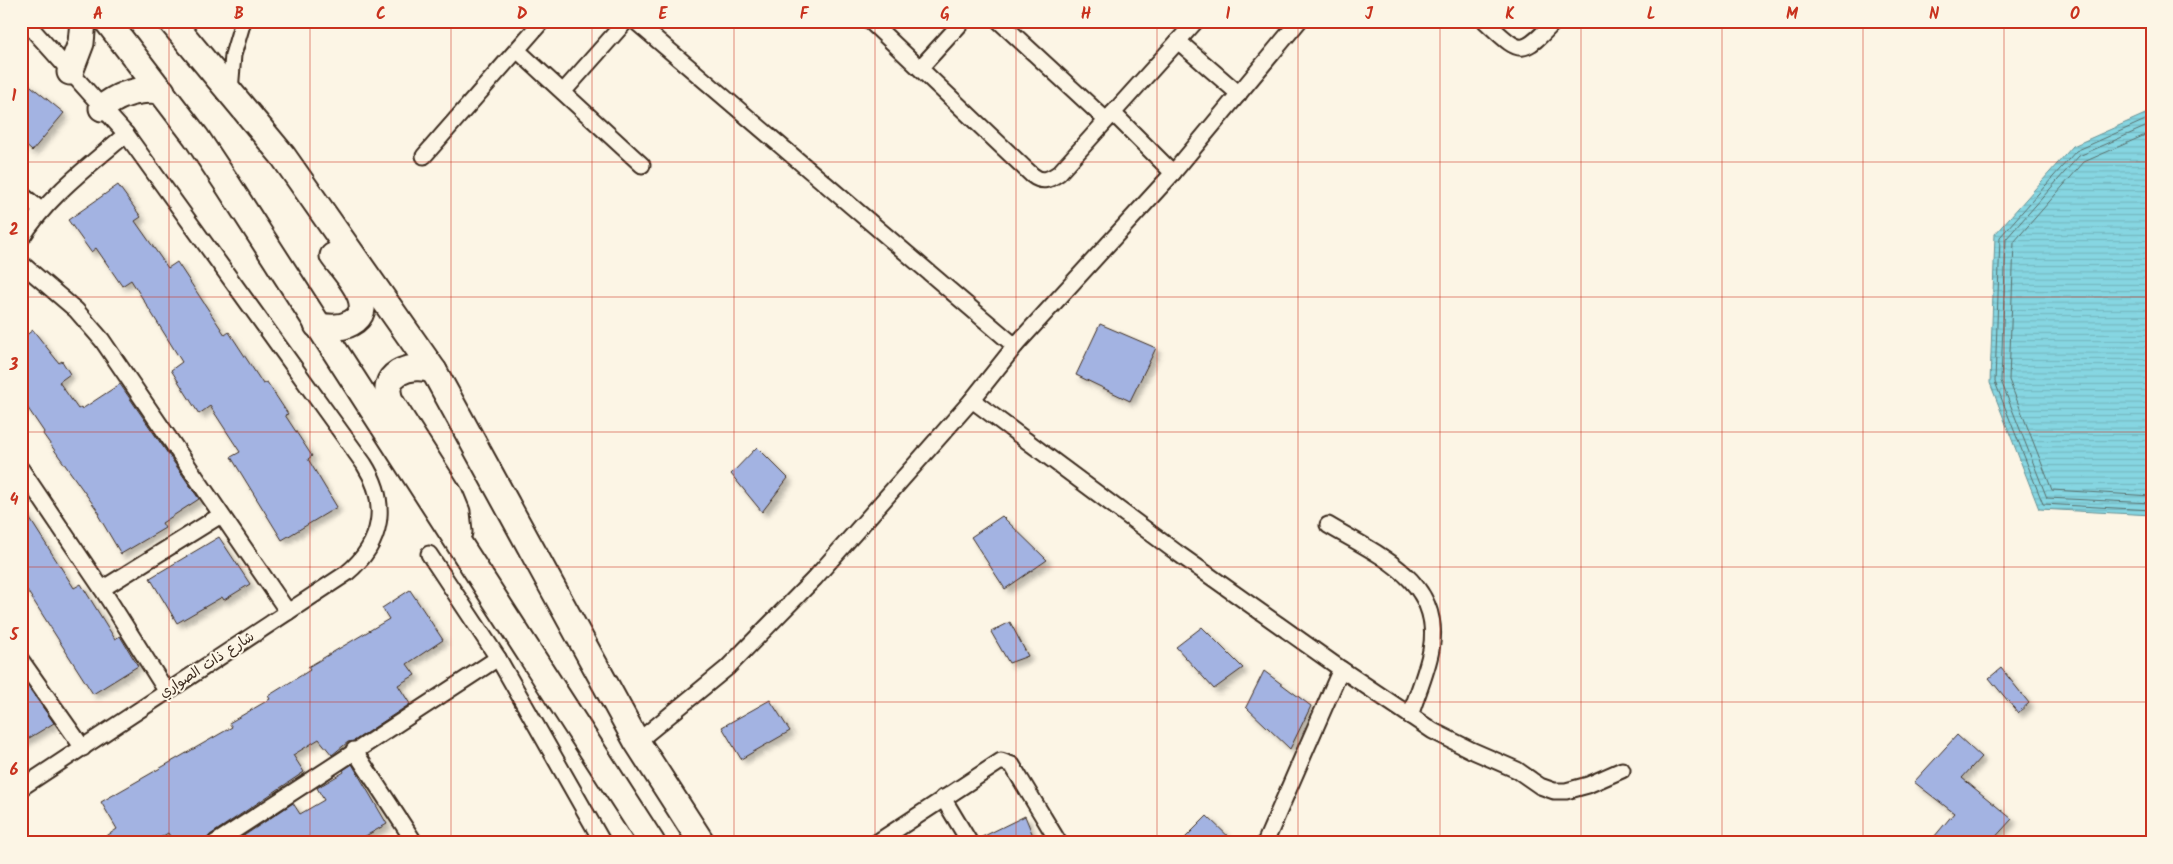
<svg xmlns="http://www.w3.org/2000/svg" width="2173" height="864" font-family="Kalam,'Playpen Sans Arabic',sans-serif">
<style>
.water{fill:url(#water-rules);stroke:#689194}
.lines{fill:none;stroke-linecap:round;stroke-linejoin:round}
.shore{stroke:#596f6c;stroke-width:1}
.building{fill:#a3b3e2;stroke:#3b2a1e;filter:url(#shadow)}
.minor-casing{stroke:#3b2a1e;stroke-width:19}
.primary-casing{stroke:#3b2a1e;stroke-width:29}
.minor{stroke:#fcf5e5;stroke-width:15}
.primary{stroke:#fcf5e5;stroke-width:25}
.grid{fill:none;stroke:#c8321e;stroke-width:1;stroke-opacity:0.55}
.labels{text-anchor:middle;dominant-baseline:central;stroke-width:4;stroke-linejoin:round;paint-order:stroke}
.street-label{font-size:14px;fill:#3b2a1e;stroke:#fcf5e5}
.neatline{fill:none;stroke:#c8321e;stroke-width:2}
.grid-label{font-size:16px;text-anchor:middle;font-weight:bold;fill:#c8321e}
</style>
<defs>
<pattern id="water-rules" width="6" height="5" patternUnits="userSpaceOnUse" patternTransform="scale(1.25)"><rect width="6" height="5" fill="#86d6e2"/><path d="M0 2.5h6" fill="none" stroke="#75b8c1"/></pattern>
<filter id="shadow"><feDropShadow dx="4.5" dy="4.5" stdDeviation="2.5" flood-color="#0004"/></filter>
</defs>
<rect width="100%" height="100%" fill="#fcf5e5"/>
<filter id="ink" filterUnits="userSpaceOnUse"><feTurbulence type="fractalNoise" baseFrequency=".02" numOctaves="2"/><feDisplacementMap in="SourceGraphic" scale="10" xChannelSelector="R" yChannelSelector="G"/><feConvolveMatrix kernelMatrix="1 2 1 2 8 2 1 2 1" color-interpolation-filters="sRGB"/></filter>
<g filter="url(#ink)">
<path class="water" d="M2152,111V515L2039,509L1990,383L1995,234L2073,146Z"/>
<g class="lines">
<g class="shore">
<path d="M2152,117L2076,151L2000,237L1995,382L2043,504L2152,510"/>
<path d="M2152,124L2079,156L2006,239L2001,381L2047,498L2152,503"/>
<path d="M2152,132L2084,162L2014,242L2009,380L2052,490L2152,496"/>
</g>
</g>
<g class="building">
<path d="M21,78L64,113L32,151L21,141Z"/>
<path d="M118,185L141,217L135,221L168,268L177,262L225,335L229,332L263,384L267,382L288,414L285,415L312,456L308,459L337,507L282,540L231,457L240,452L210,406L199,414L171,370L182,362L131,280L122,286L96,248L91,252L68,220Z"/>
<path d="M1100,324L1156,348L1130,401L1076,375Z"/>
<path d="M33,330L59,363L62,361L70,374L59,382L78,409L81,407L82,409L120,384L199,499L162,523L165,528L121,554L98,515L100,514L43,434L44,432L21,398V339Z"/>
<path d="M757,447L788,478L762,512L731,474Z"/>
<path d="M21,505L74,588L81,584L115,639L120,636L138,666L93,694L21,581Z"/>
<path d="M1002,516L1047,560L1005,589L971,537Z"/>
<path d="M219,537L250,584L224,600L222,597L177,623L150,578Z"/>
<path d="M410,590L443,640L407,664L415,675L398,685L410,704L354,741L348,742L332,755L319,739L293,755L304,772L210,835L206,843H174L168,833L152,843H96L117,829L101,802L232,727L229,723L270,699L268,696L310,670L308,667L389,619L382,608Z"/>
<path d="M1010,622L1028,656L1009,663L991,632Z"/>
<path d="M1202,627L1243,668L1214,689L1176,647Z"/>
<path d="M2001,668L2029,703L2018,713L1989,678Z"/>
<path d="M1264,671L1311,706L1290,749L1246,707Z"/>
<path d="M21,677L54,723L21,743Z"/>
<path d="M770,700L790,731L741,759L722,727Z"/>
<path d="M1957,735L1981,757L1962,778L2012,819L1990,843H1929L1954,813L1914,782Z"/>
<path d="M352,764L387,824L353,843H233L293,803L300,814L324,800L317,788L344,772L343,770Z"/>
<path d="M1025,816L1036,843H979L978,839Z"/>
<path d="M1207,816L1235,843H1180Z"/>
</g>
<g class="lines">
<defs>
<g id="minor">
<path d="M635,21L1015,346"/>
<path d="M870,21L1032,175C1042,183 1049,180 1059,173L1196,21"/>
<path d="M999,21L1106,120"/>
<path d="M1485,21C1521,54 1520,58 1555,21"/>
<path d="M1178,41L1239,94"/>
<path d="M517,50L642,165"/>
<path d="M920,68L963,21"/>
<path d="M230,91L233,55L243,21"/>
<path d="M563,92L626,21"/>
<path d="M1113,113L1173,173"/>
<path d="M424,156L542,21"/>
<path d="M21,194L41,210"/>
<path d="M21,239C48,196 88,167 126,134"/>
<path d="M21,263L76,310L102,340L288,612"/>
<path d="M972,400L1176,552L1341,669L1433,731L1471,750L1517,770L1540,786L1554,791H1566L1588,785L1622,770"/>
<path d="M21,469L102,589L167,692"/>
<path d="M1328,525C1376,554 1444,580 1431,650C1427,672 1417,694 1410,716"/>
<path d="M429,554L498,658L603,843"/>
<path d="M102,589L221,515"/>
<path d="M21,660L83,748"/>
<path d="M637,742L727,668L815,578L972,400L1015,346L1173,173L1299,21"/>
<path d="M354,750L415,843"/>
<path d="M21,788L347,573C383,543 389,503 364,464L126,134L25,21"/>
<path d="M943,798L970,843"/>
<path d="M215,843L498,658"/>
<path d="M876,843L1001,761L1012,765L1059,843"/>
<path d="M1265,843L1341,669"/>
</g>
<g id="primary">
<path d="M107,21L196,137L228,185L652,843"/>
<path d="M171,21L283,156L434,371L637,742L702,843"/>
<path d="M70,72L81,43L83,21"/>
<path d="M102,108C120,93 139,88 162,91"/>
<path d="M317,325C328,328 340,329 351,323C380,307 345,273 333,256"/>
<path d="M434,371C411,361 376,375 392,404L450,495L457,512L459,532"/>
</g>
</defs>
<use href="#minor" class="minor-casing"/>
<use href="#primary" class="primary-casing"/>
<use href="#minor" class="minor"/>
<use href="#primary" class="primary"/>
</g>
</g>
<path class="grid" d="M169,21V843M310,21V843M451,21V843M592,21V843M734,21V843M875,21V843M1016,21V843M1157,21V843M1298,21V843M1440,21V843M1581,21V843M1722,21V843M1863,21V843M2004,21V843M21,162H2152M21,297H2152M21,432H2152M21,567H2152M21,702H2152"/>
<g class="labels">
<g class="street-label">
<text transform="translate(207 665) rotate(-33)">شارع ذات الصواري</text>
</g>
</g>
<rect width="2173" height="864" fill="none" stroke="#fcf5e5" stroke-width="55"/>
<rect x="28" y="28" width="2118" height="808" class="neatline"/>
<g class="grid-label">
<text x="98" y="19">A</text>
<text x="239" y="19">B</text>
<text x="381" y="19">C</text>
<text x="522" y="19">D</text>
<text x="663" y="19">E</text>
<text x="804" y="19">F</text>
<text x="945" y="19">G</text>
<text x="1086" y="19">H</text>
<text x="1228" y="19">I</text>
<text x="1369" y="19">J</text>
<text x="1510" y="19">K</text>
<text x="1651" y="19">L</text>
<text x="1792" y="19">M</text>
<text x="1934" y="19">N</text>
<text x="2075" y="19">O</text>
<text x="14" y="101">1</text>
<text x="14" y="235">2</text>
<text x="14" y="370">3</text>
<text x="14" y="505">4</text>
<text x="14" y="640">5</text>
<text x="14" y="775">6</text>
</g>
</svg>
